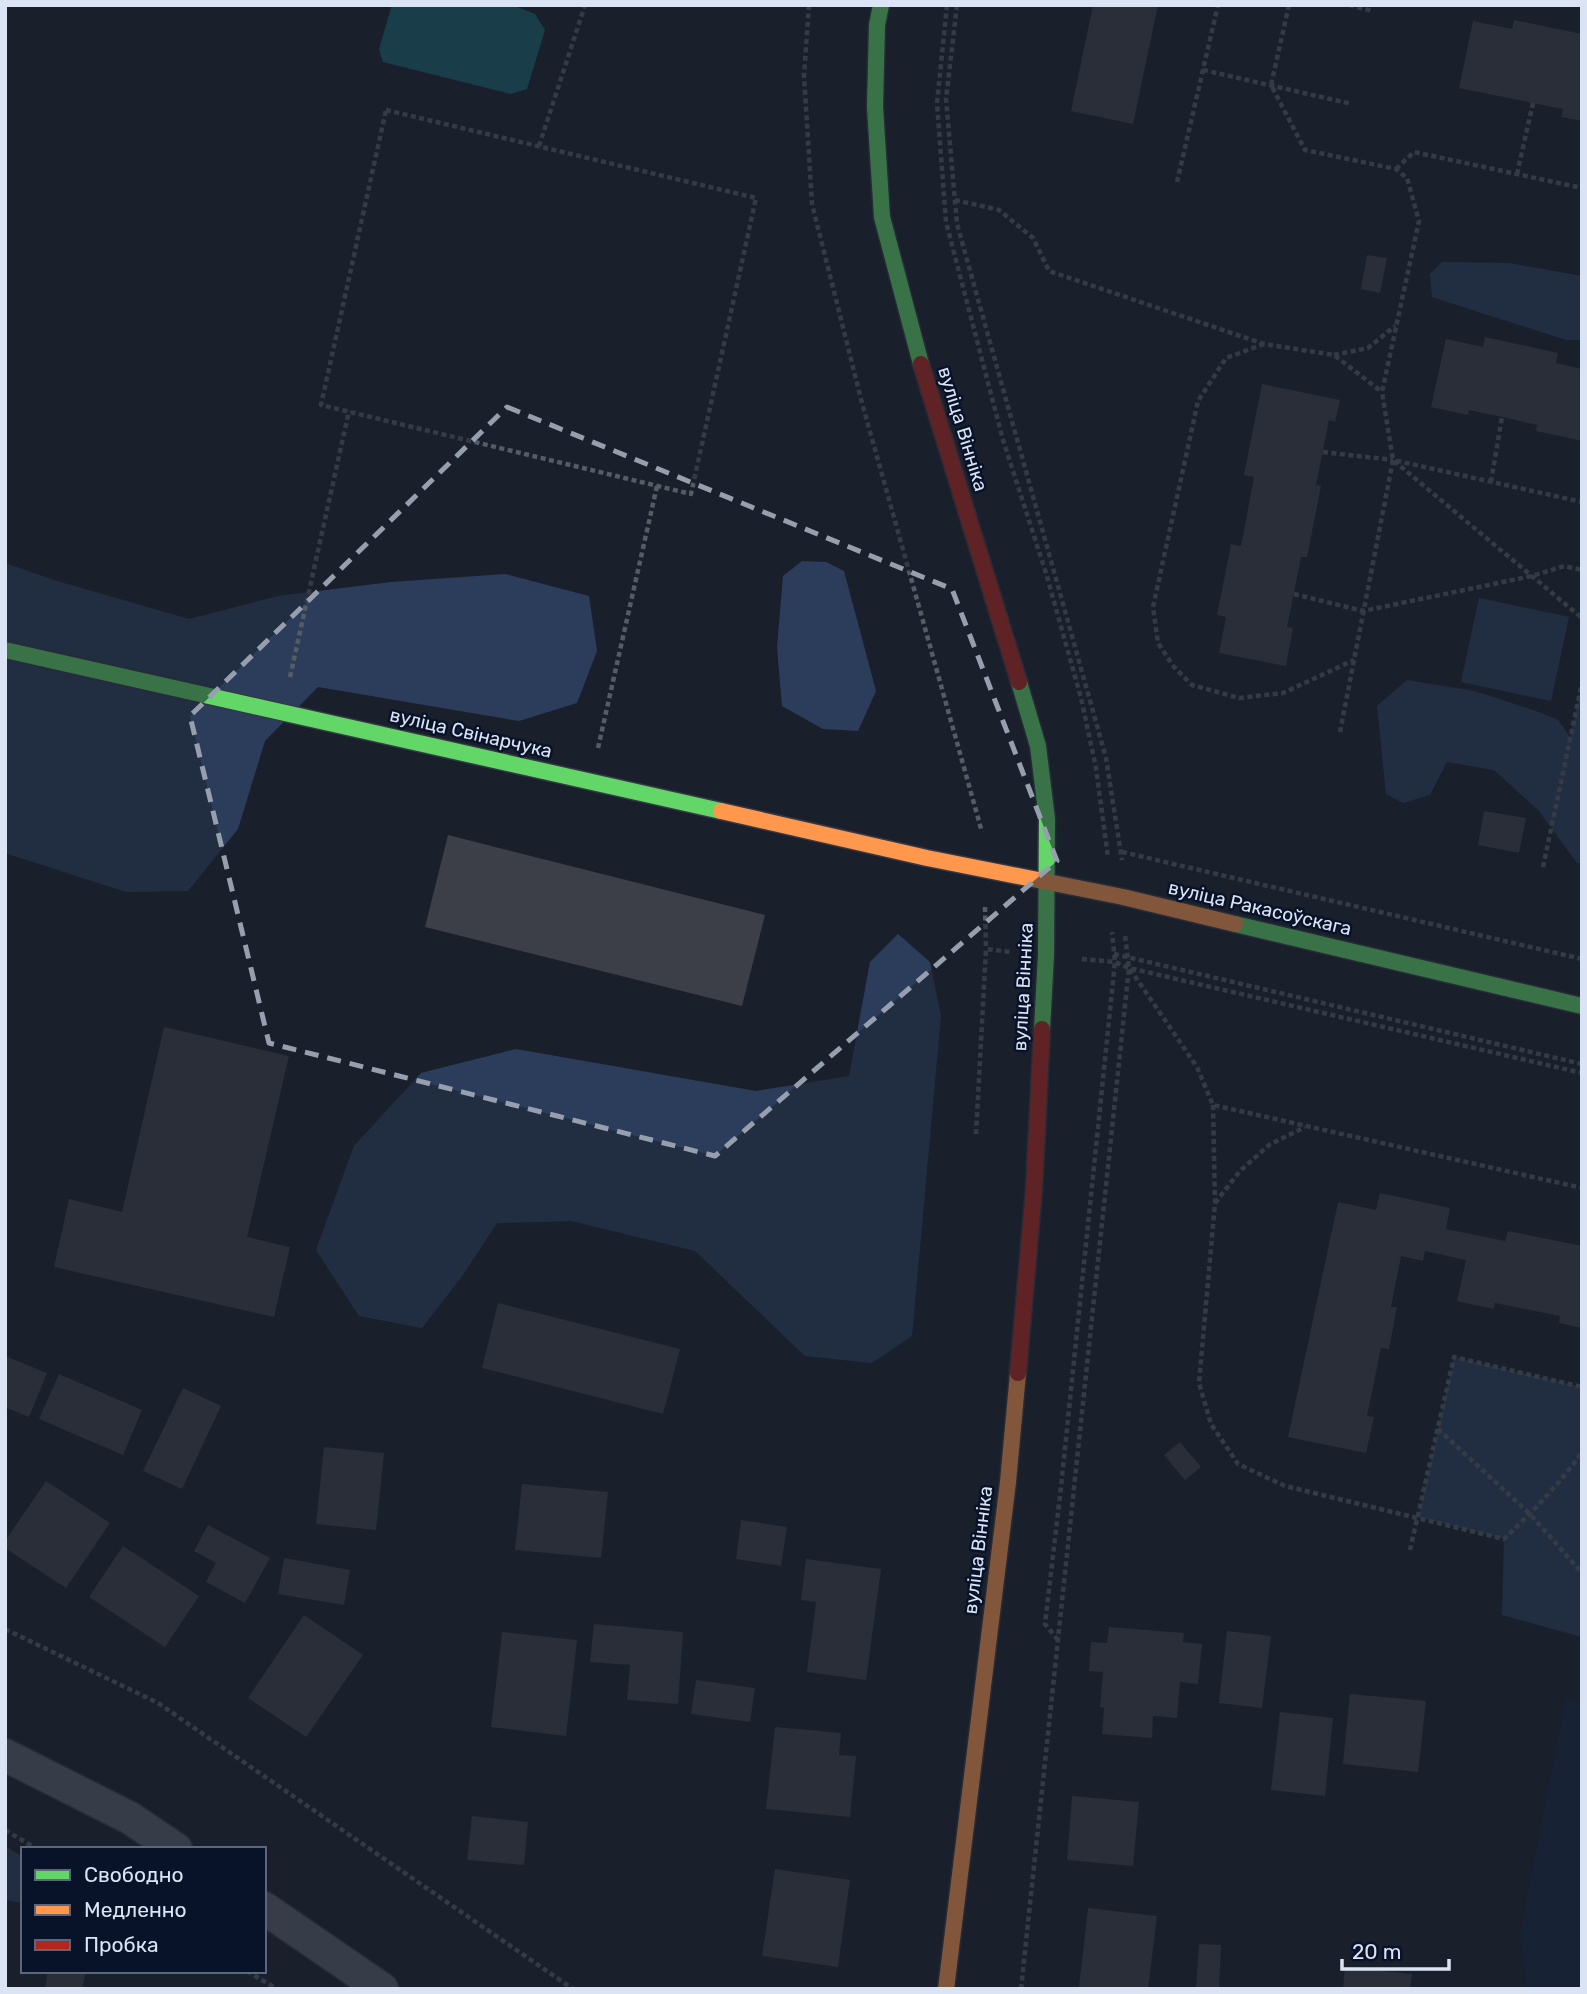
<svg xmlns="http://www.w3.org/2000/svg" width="1587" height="1994" font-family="Rubik,sans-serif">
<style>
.built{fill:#162440}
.green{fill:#2c3d5b}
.water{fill:#1b6170}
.building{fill:#3c3e48}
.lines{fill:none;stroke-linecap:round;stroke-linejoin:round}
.street-casing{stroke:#353945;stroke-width:35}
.fast-casing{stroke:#353945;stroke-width:19}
.slow-casing{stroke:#353945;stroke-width:19}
.jam-casing{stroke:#353945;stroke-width:19}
.path{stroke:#555c64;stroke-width:4.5;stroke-dasharray:5 3.5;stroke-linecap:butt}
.street{stroke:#5a606a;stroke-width:32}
.fast{stroke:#63d668;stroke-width:16}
.slow{stroke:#ff974d;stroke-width:16}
.jam{stroke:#b3261e;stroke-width:16}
.marked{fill:none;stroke:#979fae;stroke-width:5;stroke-dasharray:14 9;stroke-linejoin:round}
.labels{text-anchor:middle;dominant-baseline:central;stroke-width:5;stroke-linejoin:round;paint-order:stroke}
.street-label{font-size:19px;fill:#dbe4f4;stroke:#08132a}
</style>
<rect width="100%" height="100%" fill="#19202c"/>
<path class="built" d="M1566,1699L1582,1703V1989H1528L1520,1934Z"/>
<g class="green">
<path d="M1442,262L1509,263L1582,276V340H1566L1432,297L1430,274Z"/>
<path d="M802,561L826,562L844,571L876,691L858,731L823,729L782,706L777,647L783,576Z"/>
<path d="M5,563L57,581L189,619L278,596L391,582L505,574L589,596L597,651L577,703L519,721L318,687L265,741L238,829L188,891L126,892L5,853Z"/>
<path d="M1479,598L1569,617L1551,701L1461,682Z"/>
<path d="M1407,680L1475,691L1536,711L1558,720L1570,737L1582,683V863H1577L1539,811L1494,770L1447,762L1430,795L1403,803L1386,794L1377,706Z"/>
<path d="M898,934L930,962L941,1016L912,1336L872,1363L805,1356L695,1251L571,1221L497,1223L463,1275L422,1328L359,1316L316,1250L354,1146L421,1073L516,1049L756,1091L849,1076L870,962Z"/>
<path d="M1454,1357L1582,1387V1637L1502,1615L1504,1539L1418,1517Z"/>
<path d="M5,1846L23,1857V1903L5,1900Z"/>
</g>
<path class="water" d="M392,5H512L535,14L545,30L527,89L511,94L383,62L379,49Z"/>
<g class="building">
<path d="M1093,5H1158L1133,124L1071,111Z"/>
<path d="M1514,20L1582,34V121L1561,117L1563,109L1459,88L1473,21L1512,29Z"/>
<path d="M1367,255L1387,258L1380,293L1361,289Z"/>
<path d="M1485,337L1558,353L1556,363L1582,369V441L1536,431L1537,425L1502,417L1469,410L1468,415L1431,407L1446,339L1483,347Z"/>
<path d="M1262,384L1340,400L1335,422L1329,420L1316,485L1321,486L1307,557H1301L1287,627L1293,628L1286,666L1219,653L1226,617L1217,615L1231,544L1241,546L1254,477L1244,475Z"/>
<path d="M1484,811L1526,818L1519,853L1478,845Z"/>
<path d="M448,835L765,915L742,1006L425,927Z"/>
<path d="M164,1027L289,1056L247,1237L290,1247L274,1317L54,1267L69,1199L122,1212Z"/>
<path d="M1380,1193L1450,1208L1446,1229L1505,1241L1508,1231L1582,1246V1328L1559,1323L1560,1316L1495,1303L1494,1309L1457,1301L1466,1260L1425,1251L1423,1261L1401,1256L1391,1307H1397L1389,1349L1381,1348L1367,1416L1374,1417L1366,1453L1288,1437L1338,1202L1376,1210Z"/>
<path d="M498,1303L680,1349L663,1414L482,1368Z"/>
<path d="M5,1356L47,1373L29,1417L5,1407Z"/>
<path d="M59,1374L142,1410L123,1455L39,1419Z"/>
<path d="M183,1388L221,1406L182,1489L143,1471Z"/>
<path d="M1180,1442L1201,1467L1185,1480L1164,1455Z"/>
<path d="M324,1447L384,1453L376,1530L316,1524Z"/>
<path d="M46,1481L110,1523L66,1588L5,1548V1541Z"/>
<path d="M522,1484L608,1492L601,1558L515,1550Z"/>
<path d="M741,1520L787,1527L781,1566L736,1559Z"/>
<path d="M208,1525L270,1558L245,1603L206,1582L216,1563L194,1551Z"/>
<path d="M123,1546L199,1596L165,1647L89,1597Z"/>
<path d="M284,1558L350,1570L344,1605L278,1594Z"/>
<path d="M806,1559L881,1569L866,1680L807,1672L816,1602L801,1600Z"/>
<path d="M304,1615L363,1655L306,1737L248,1698Z"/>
<path d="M594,1624L683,1632L678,1704L627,1700L630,1665L590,1662Z"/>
<path d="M1109,1627L1184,1633L1183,1642L1202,1644L1198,1684L1180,1682L1177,1718L1153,1716L1152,1738L1102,1734L1104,1708L1100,1707L1103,1672L1089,1671L1091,1642L1107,1643Z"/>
<path d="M1227,1631L1271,1636L1262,1708L1219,1703Z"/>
<path d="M502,1632L577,1640L566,1736L491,1727Z"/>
<path d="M696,1680L755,1688L750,1722L691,1714Z"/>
<path d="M1350,1694L1426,1701L1418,1772L1343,1764Z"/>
<path d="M1280,1712L1333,1718L1325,1796L1271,1790Z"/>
<path d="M775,1727L841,1733L839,1755L856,1756L850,1817L766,1809Z"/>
<path d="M1072,1796L1139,1802L1133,1866L1067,1860Z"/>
<path d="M472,1816L528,1822L524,1865L467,1860Z"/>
<path d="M775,1869L850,1880L838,1967L762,1956Z"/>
<path d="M1088,1908L1157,1916L1148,1989L1079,1987Z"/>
<path d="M1199,1944L1221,1945L1219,1989H1196Z"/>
<path d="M1345,1967L1412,1974L1410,1989H1343Z"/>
<path d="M48,1971H86L82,1989H45Z"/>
</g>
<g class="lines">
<defs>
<g id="street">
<path d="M5,1755L130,1818L176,1849"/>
<path d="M264,1908L382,1989"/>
</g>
<g id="fast">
<path d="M881,5L877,25L875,107L882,217L921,364"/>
<path d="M5,650L721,811"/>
<path d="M1019,682L1038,746L1047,819L1046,955L1042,1029"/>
<path d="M1235,924L1582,1006"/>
</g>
<g id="slow">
<path d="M721,811L927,858L1123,897L1235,924"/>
<path d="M946,1989L1008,1482L1018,1373"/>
</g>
<g id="jam">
<path d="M921,364L1019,682"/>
<path d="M1018,1373L1034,1189L1042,1029"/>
</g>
</defs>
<use href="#street" class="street-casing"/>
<use href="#fast" class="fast-casing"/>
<use href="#slow" class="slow-casing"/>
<use href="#jam" class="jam-casing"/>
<g class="path">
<path d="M809,5L804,76L812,204L862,403L982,832"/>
<path d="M947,5L937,103L946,222L1003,440L1046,573L1081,698L1096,768L1108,857"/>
<path d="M957,5L946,99L957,224L1106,758L1122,860"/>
<path d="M1289,5L1271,85L1305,150L1396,169L1407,178L1419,221L1382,392L1393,460L1582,618"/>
<path d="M1349,5L1373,11"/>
<path d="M1203,70L1352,104"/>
<path d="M386,110L756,198L691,494L321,405Z"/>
<path d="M539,146L585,5"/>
<path d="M1396,169L1414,152L1582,188"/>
<path d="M1517,174L1533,103"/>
<path d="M1177,182L1218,5"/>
<path d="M955,200L999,210L1033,238L1049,271L1264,344L1334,355L1382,392"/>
<path d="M1264,344L1226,358L1198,401L1153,607L1158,643L1174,667L1192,685L1239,698L1283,693L1354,660"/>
<path d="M1334,355L1368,348L1395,326"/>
<path d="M1323,452L1393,460"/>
<path d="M1491,482L1502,417"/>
<path d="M1294,594L1363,611L1532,576L1564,566L1582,570"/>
<path d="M290,677L349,411"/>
<path d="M1340,732L1393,460L1582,502"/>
<path d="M598,748L657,486"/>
<path d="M1122,852L1582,959"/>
<path d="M1543,867L1582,683"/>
<path d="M985,907L986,949"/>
<path d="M1114,954L1582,1064"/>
<path d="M1082,959L1115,962L1129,968L1582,1073"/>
<path d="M1130,969L1197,1067L1213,1105L1582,1188"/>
<path d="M1213,1105L1215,1203L1199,1383L1211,1424L1238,1464L1285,1486L1504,1539C1532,1512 1560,1484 1582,1452"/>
<path d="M976,1134L986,949L1010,952"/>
<path d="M1215,1203L1240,1171L1269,1145L1305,1127"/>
<path d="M1438,1429L1530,1514L1582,1573"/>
<path d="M1410,1550L1454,1357L1582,1387"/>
<path d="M5,1629L158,1703L573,1989"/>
<path d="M1058,1640L1045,1624L1061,1487L1115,962L1112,932"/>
<path d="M5,1830L37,1849"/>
<path d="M247,1971L277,1989"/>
<path d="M1021,1989L1129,968L1125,935"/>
</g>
<use href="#street" class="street"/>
<use href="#fast" class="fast"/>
<use href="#slow" class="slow"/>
<use href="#jam" class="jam"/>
</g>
<path d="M0 0H1587V1994H0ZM507,407L952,589L1057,861L715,1156L269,1043L190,716Z" fill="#19202c" fill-opacity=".55" fill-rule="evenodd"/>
<path class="marked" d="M507,407L952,589L1057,861L715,1156L269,1043L190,716Z"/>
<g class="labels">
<g class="street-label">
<text transform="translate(963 429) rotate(73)">вуліца Вінніка</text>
<text transform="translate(471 733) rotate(13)">вуліца Свінарчука</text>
<text transform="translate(1260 908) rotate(13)">вуліца Ракасоўскага</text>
<text transform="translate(1023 987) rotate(-87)">вуліца Вінніка</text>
<text transform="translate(978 1550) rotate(-83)">вуліца Вінніка</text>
</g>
</g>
<rect width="1587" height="1994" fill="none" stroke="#dbe4f4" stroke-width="14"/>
<rect x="21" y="1847" width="245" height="126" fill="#08132a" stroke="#5c677b" stroke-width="2"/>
<rect x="35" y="1870" width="35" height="10" fill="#63d668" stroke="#5c677b" stroke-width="2"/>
<text x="84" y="1882" font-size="21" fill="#dbe4f4">Свободно</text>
<rect x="35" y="1905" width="35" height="10" fill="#ff974d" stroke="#5c677b" stroke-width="2"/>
<text x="84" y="1917" font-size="21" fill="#dbe4f4">Медленно</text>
<rect x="35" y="1940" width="35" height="10" fill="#b3261e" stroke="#5c677b" stroke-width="2"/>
<text x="84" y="1952" font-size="21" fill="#dbe4f4">Пробка</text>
<path d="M1342 1959v10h107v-10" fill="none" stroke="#dbe4f4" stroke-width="3.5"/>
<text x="1352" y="1959" font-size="21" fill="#dbe4f4" stroke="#08132a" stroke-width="5" paint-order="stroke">20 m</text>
</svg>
